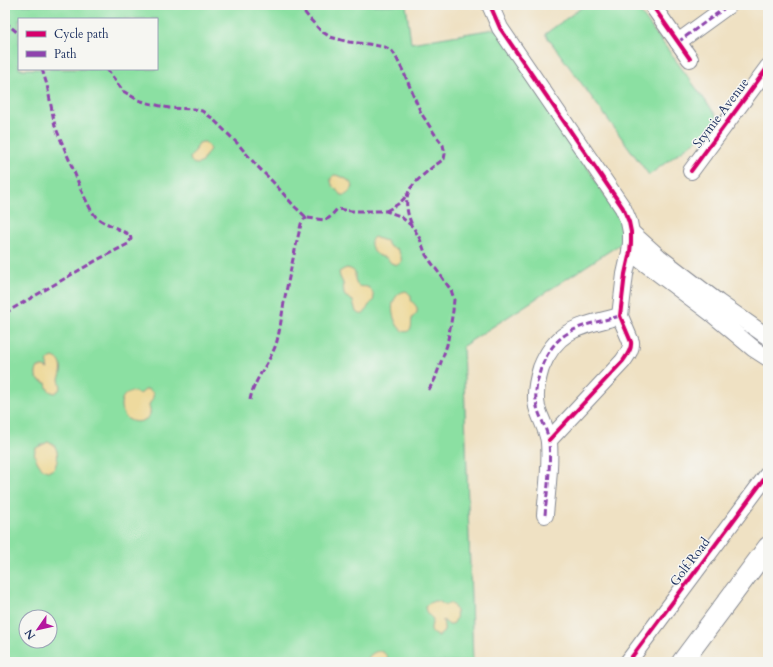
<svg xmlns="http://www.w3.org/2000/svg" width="773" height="667" font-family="Cardo,serif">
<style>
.green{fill:#8be0a2;stroke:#538880;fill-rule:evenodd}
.sand{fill:#eeda9e;stroke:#84847e}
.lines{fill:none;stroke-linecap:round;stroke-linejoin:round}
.minor-casing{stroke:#858890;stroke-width:18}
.major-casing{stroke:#858890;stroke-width:22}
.minor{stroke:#fff;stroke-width:16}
.major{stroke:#fff;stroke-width:20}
.quiet{stroke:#8e44ad;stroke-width:3;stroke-dasharray:6 3;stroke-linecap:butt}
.cycleway-casing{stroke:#f6f6f2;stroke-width:6}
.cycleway{stroke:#d6006c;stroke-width:4}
.labels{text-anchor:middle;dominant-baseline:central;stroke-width:3;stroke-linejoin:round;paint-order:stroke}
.street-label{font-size:13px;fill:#1b2f5e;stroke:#f6f6f2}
</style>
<rect width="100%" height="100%" fill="#f6f6f2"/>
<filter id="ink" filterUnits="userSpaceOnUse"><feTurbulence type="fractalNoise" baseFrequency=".025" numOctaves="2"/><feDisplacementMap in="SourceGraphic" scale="8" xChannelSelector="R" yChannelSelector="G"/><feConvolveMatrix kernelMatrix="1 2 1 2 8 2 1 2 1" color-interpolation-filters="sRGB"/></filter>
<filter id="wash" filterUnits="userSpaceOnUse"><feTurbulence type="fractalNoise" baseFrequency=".012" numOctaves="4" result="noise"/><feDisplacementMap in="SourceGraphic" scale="16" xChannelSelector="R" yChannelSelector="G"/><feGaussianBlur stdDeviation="0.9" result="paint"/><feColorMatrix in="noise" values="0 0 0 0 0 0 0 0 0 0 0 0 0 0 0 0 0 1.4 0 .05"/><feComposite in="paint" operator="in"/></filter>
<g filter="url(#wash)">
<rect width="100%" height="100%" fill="#efe1c3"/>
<g class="green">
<path d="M5,5H406L411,43L500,28L631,237L463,346L473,662H5ZM19,19H157V69H19ZM26,617H50V641H26Z"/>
<path d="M585,5H635L721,122L649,175L545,34Z"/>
</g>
<g class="sand">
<path d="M202,142H205L208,145L210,149L201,163C196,165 191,164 190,158L195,151L199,143Z"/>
<path d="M334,175C340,175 351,180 353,187C347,196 342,199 336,189C334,187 331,184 331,181C330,178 332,177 334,175Z"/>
<path d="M374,237L382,240L386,241L390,247L397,249C400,254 405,262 397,265L391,263L387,258C385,257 382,257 380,256C373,253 367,242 374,237Z"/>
<path d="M347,268C359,271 353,275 356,283C360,291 369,281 373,294C375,300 373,301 369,305C365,311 365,318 356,312L353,301L345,296L344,294L343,283L340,277L339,272L344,269Z"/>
<path d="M406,291C410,294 412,296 411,300C414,305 420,307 416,314C414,316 413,316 412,319C411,322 412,325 411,328C402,343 385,310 396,297C399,293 401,292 406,291Z"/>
<path d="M53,357C63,360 63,371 59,379L61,387L58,391L55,393C49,392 47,389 46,383C37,381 33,376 38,367H44L48,369C46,364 47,359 53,357Z"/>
<path d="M147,389C158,393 152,399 149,405C149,408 151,411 150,414C149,416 148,418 146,419C135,426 122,419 121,406C121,401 122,397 126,394C131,390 135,392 140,394L145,390Z"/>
<path d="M48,442H50C66,450 54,487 38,463C35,457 33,454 36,448Z"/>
<path d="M434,601C439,601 441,602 445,606L448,603L452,604C458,611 458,619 452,625H449L443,620C444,628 447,632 438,636C428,633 431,628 433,619C428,614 424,612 426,605Z"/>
<path d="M379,651C385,652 388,656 388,662H366C368,656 373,652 379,651Z"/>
</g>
</g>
<g filter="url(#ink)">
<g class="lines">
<defs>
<g id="minor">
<path d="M490,5L500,28L623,208L629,222L631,232V243L630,252L625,274L620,316L631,342C632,349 627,355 623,361L549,440"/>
<path d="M652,5L690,59"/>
<path d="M678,42L729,5"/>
<path d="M691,171L768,67"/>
<path d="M631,232L659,257L718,302L768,337"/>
<path d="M630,252L711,313L754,349L768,358"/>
<path d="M545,515C547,491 551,466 549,442C548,431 540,418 537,407C534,394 537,381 541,368C557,327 583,326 620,316"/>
<path d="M628,662L768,474"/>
</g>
<path id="major" d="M682,662L768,547"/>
</defs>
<use href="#minor" class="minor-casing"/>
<use href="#major" class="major-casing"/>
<use href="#minor" class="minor"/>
<use href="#major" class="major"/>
<g class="quiet">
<path d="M299,5L309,18L320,30L330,37L349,42L368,44L385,47L391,50L395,55L404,73L421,113L436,136L443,145L445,154L444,159C436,164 412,183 409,191C404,202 408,216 412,225"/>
<path d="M5,22L19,34"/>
<path d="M678,42L729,5"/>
<path d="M107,69L123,91L138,100L148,103L169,108L194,109L202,111L212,118L237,143L257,166L273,182L295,207L307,218L325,220L329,218L337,209L351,211H386L400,216L413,227L420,239L426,255L451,290L454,299L453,311L447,345L435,379L428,391"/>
<path d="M386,211C395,206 402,203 407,194"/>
<path d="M5,313L97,260L128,244L131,239L130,235L102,221L96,217L91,210L82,192L73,169L55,126L47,85L42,69"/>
<path d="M250,400C254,378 271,362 277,341C280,329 282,315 284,302C289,276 295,250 301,224L304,219L307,218"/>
<path d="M545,515C547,491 551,466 549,442C548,431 540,418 537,407C534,394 537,381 541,368C557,327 583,326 620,316"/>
</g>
<defs>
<g id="cycleway">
<path d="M490,5L500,28L623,208L629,222L631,232V243L630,252L625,274L620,316L631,342C632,349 627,355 623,361L549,440"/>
<path d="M652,5L690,59"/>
<path d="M691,171L768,67"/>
<path d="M628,662L768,474"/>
</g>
</defs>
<use href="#cycleway" class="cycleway-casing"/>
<use href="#cycleway" class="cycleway"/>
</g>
</g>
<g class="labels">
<g class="street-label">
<text transform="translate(721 113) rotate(-53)">Stymie Avenue</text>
<text transform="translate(690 562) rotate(-53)">Golf Road</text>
</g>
</g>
<rect width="773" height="667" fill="none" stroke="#f6f6f2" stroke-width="20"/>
<rect x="18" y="18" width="140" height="52" fill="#f6f6f2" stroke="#9ea6b7"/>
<rect x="26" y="31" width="20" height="6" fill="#d6006c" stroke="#9ea6b7"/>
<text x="54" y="38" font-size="12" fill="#1b2f5e">Cycle path</text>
<rect x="26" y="51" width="20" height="6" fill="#8e44ad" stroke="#9ea6b7"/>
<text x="54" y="58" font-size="12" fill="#1b2f5e">Path</text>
<g transform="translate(38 629) rotate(236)"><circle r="19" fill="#f6f6f2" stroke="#9ea6b7"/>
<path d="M0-3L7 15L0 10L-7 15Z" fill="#b5179e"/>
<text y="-6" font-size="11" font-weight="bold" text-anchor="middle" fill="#1b2f5e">N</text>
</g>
</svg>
